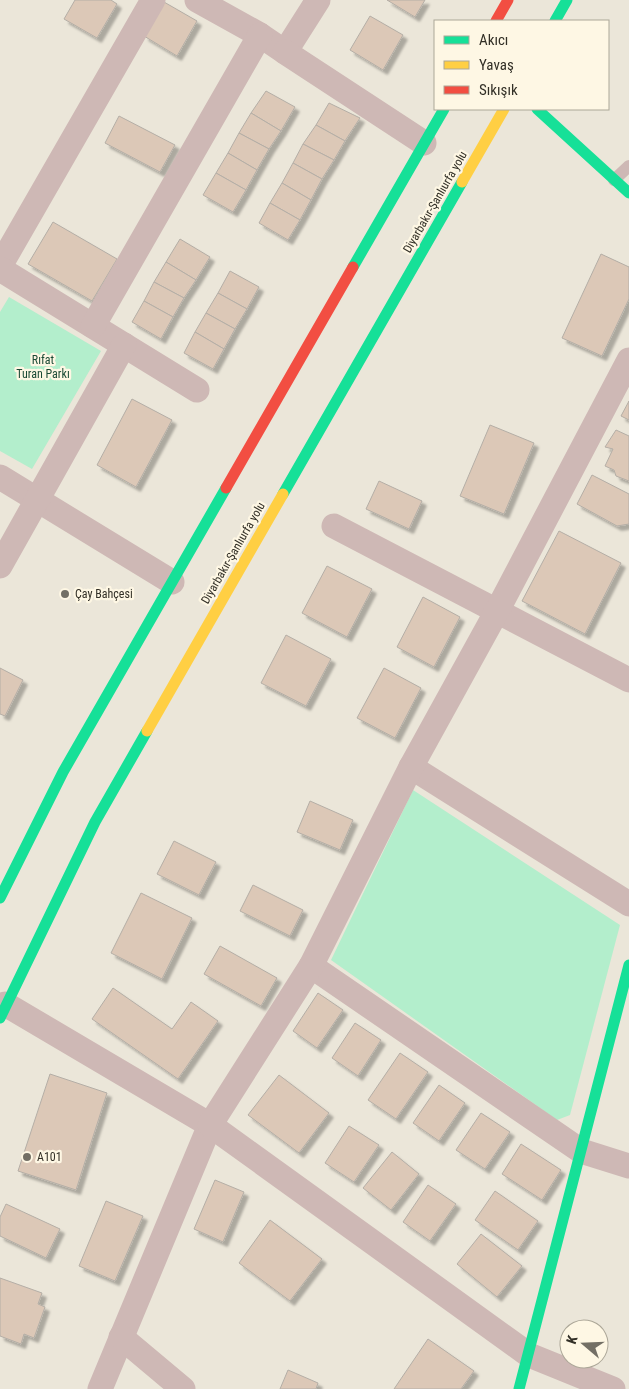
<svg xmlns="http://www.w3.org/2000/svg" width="629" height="1389" font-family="'Roboto Condensed',sans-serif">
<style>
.green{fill:#b3eecc}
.building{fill:#dcc8b7;stroke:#b4aea6;filter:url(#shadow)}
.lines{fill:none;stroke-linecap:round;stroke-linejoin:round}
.lane{stroke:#ceb8b5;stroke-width:12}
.street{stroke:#ceb8b5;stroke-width:25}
.fast{stroke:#16e098;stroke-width:11}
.slow{stroke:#ffcf43;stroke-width:11}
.jam{stroke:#f24e42;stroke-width:11}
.poi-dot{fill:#736f65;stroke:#fef7e4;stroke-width:2}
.labels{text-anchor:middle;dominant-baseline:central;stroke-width:4.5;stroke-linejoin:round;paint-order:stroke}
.street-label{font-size:12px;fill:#322f26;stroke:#fef7e4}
.park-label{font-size:12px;fill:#1a4a35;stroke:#fef7e4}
.poi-label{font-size:12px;fill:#322f26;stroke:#fef7e4;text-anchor:start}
</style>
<defs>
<filter id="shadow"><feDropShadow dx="4.5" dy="4.5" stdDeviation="1" flood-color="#0004"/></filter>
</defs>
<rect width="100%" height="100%" fill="#ebe6d9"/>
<g class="green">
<path d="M9,297L101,351L32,469L0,451V312Z"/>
<path d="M413,790L620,925L570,1115L557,1120L331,960Z"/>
</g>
<g class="building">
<path d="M75,0H111L117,4L97,38L64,19Z"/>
<path d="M387,0H425L415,17Z"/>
<path d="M164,2L197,21L177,56L144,36Z"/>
<path d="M370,16L403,35L383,70L350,50Z"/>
<path d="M266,91L295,107L281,131L251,113Z"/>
<path d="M329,103L360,118L345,141L316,125Z"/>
<path d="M251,113L281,131L269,149L239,133Z"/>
<path d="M119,116L175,145L160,172L105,143Z"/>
<path d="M316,125L345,141L334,160L303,144Z"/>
<path d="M239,133L269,149L257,170L228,153Z"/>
<path d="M303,144L334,160L322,179L293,163Z"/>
<path d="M228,153L257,170L246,190L216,173Z"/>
<path d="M293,163L322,179L311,200L282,183Z"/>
<path d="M216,173L246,190L233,212L203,195Z"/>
<path d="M282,183L311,200L300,220L270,203Z"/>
<path d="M270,203L300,220L288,240L259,223Z"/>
<path d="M53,222L117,259L92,301L28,264Z"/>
<path d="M180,239L210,257L196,280L166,262Z"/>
<path d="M601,254L629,267V299L602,356L562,338Z"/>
<path d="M166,262L196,280L184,298L154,282Z"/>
<path d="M230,271L259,287L247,309L218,293Z"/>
<path d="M154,282L184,298L173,317L144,301Z"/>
<path d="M218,293L247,309L235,329L206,313Z"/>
<path d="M144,301L173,317L161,339L132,322Z"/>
<path d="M206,313L235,329L224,349L195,332Z"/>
<path d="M195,332L224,349L213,369L184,353Z"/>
<path d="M132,399L172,420L136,487L97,465Z"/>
<path d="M629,401V420L621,416Z"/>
<path d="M490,425L534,443L504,514L460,496Z"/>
<path d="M616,430L629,436V481L616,476L614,470L605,466L613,449L605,447Z"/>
<path d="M592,475L629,494V524L617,526L577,504Z"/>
<path d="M379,481L422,501L409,529L366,509Z"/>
<path d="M559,531L621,563L585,634L522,601Z"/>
<path d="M327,566L372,589L347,637L302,613Z"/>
<path d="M423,597L460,617L434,667L397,647Z"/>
<path d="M286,635L331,659L306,706L261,683Z"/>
<path d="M0,668L23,680L5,716L0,714Z"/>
<path d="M384,668L421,688L395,738L357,718Z"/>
<path d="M310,801L353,820L340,850L297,832Z"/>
<path d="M174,841L216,862L199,895L157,874Z"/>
<path d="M253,885L303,910L290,936L240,911Z"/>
<path d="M141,893L192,918L162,979L111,953Z"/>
<path d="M220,946L277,978L261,1006L204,974Z"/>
<path d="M113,988L172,1029L191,1002L218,1021L178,1079L92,1019Z"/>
<path d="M318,993L343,1010L317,1048L293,1031Z"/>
<path d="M355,1023L381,1040L358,1076L332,1058Z"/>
<path d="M400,1053L428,1072L396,1119L368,1100Z"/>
<path d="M50,1074L107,1093L76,1190L18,1171Z"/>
<path d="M279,1075L329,1113L299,1153L248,1115Z"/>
<path d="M439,1085L465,1103L439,1141L413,1123Z"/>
<path d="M481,1113L510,1132L485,1169L456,1150Z"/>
<path d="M349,1126L379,1145L354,1182L325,1163Z"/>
<path d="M521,1144L561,1170L542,1200L502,1174Z"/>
<path d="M392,1152L419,1174L391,1210L363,1188Z"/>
<path d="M215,1180L244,1192L223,1242L194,1229Z"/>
<path d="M428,1185L456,1204L430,1241L403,1222Z"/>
<path d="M495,1191L538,1221L518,1250L475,1220Z"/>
<path d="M106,1201L143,1216L115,1281L79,1266Z"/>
<path d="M6,1204L60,1229L46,1258L0,1236V1217Z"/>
<path d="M270,1220L322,1259L290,1301L239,1263Z"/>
<path d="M481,1234L522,1266L497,1297L457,1264Z"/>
<path d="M0,1278L42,1293L38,1304L45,1307L34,1338L24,1334L21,1344L0,1336Z"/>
<path d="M428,1339L474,1371L461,1389H394Z"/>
<path d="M288,1370L318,1383L316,1389H280Z"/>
</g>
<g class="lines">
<path class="lane" d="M614,180L629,166"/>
<g class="street">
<path d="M197,0L260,35L285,52L318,0"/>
<path d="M285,52L424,143"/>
<path d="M0,266L153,0"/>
<path d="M0,269L197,390"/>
<path d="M93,326L260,35"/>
<path d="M0,477L172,582"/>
<path d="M334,526L629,680"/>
<path d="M0,566L124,345"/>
<path d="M411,767L629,904"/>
<path d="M311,966L581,1151L629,1166"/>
<path d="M5,1004L210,1125L100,1389"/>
<path d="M121,1337L183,1389"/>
<path d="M613,1389L529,1355L210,1125L311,966L411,767L497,611L629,360"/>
</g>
<g class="fast">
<path d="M555,21L567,0"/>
<path d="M537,109L629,193"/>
<path d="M353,267L444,109"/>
<path d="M283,494L462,182"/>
<path d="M0,898L63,772L226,488"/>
<path d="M0,1018L95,822L147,731"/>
<path d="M519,1389L629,965"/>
</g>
<g class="slow">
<path d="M462,182L504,109"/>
<path d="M147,731L283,494"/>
</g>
<g class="jam">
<path d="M496,21L508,0"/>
<path d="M226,488L353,267"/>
</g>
</g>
<g class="poi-dot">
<circle cx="65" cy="594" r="5"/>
<circle cx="27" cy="1157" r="5"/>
</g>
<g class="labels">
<g class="street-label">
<text transform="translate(435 202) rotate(-60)">Diyarbakır-Şanlıurfa yolu</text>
<text transform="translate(233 553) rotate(-60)">Diyarbakır-Şanlıurfa yolu</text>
</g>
<g class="park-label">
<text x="43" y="360">Rıfat<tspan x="43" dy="14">Turan Parkı</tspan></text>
</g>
<g class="poi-label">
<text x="75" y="594">Çay Bahçesi</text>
<text x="37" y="1157">A101</text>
</g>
</g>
<rect x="434" y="20" width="175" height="90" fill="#fef7e4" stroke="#aca798"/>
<rect x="444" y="36" width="25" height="8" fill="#16e098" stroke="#aca798"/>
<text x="479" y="45" font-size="15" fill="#322f26">Akıcı</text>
<rect x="444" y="61" width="25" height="8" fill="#ffcf43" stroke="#aca798"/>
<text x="479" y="70" font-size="15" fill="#322f26">Yavaş</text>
<rect x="444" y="86" width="25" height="8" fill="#f24e42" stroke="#aca798"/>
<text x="479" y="95" font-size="15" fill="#322f26">Sıkışık</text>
<g transform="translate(584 1344) rotate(289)"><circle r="24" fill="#fef7e4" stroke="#aca798"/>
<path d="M0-4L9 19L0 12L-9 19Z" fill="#736f65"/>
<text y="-8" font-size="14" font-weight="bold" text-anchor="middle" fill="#322f26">K</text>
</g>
</svg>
